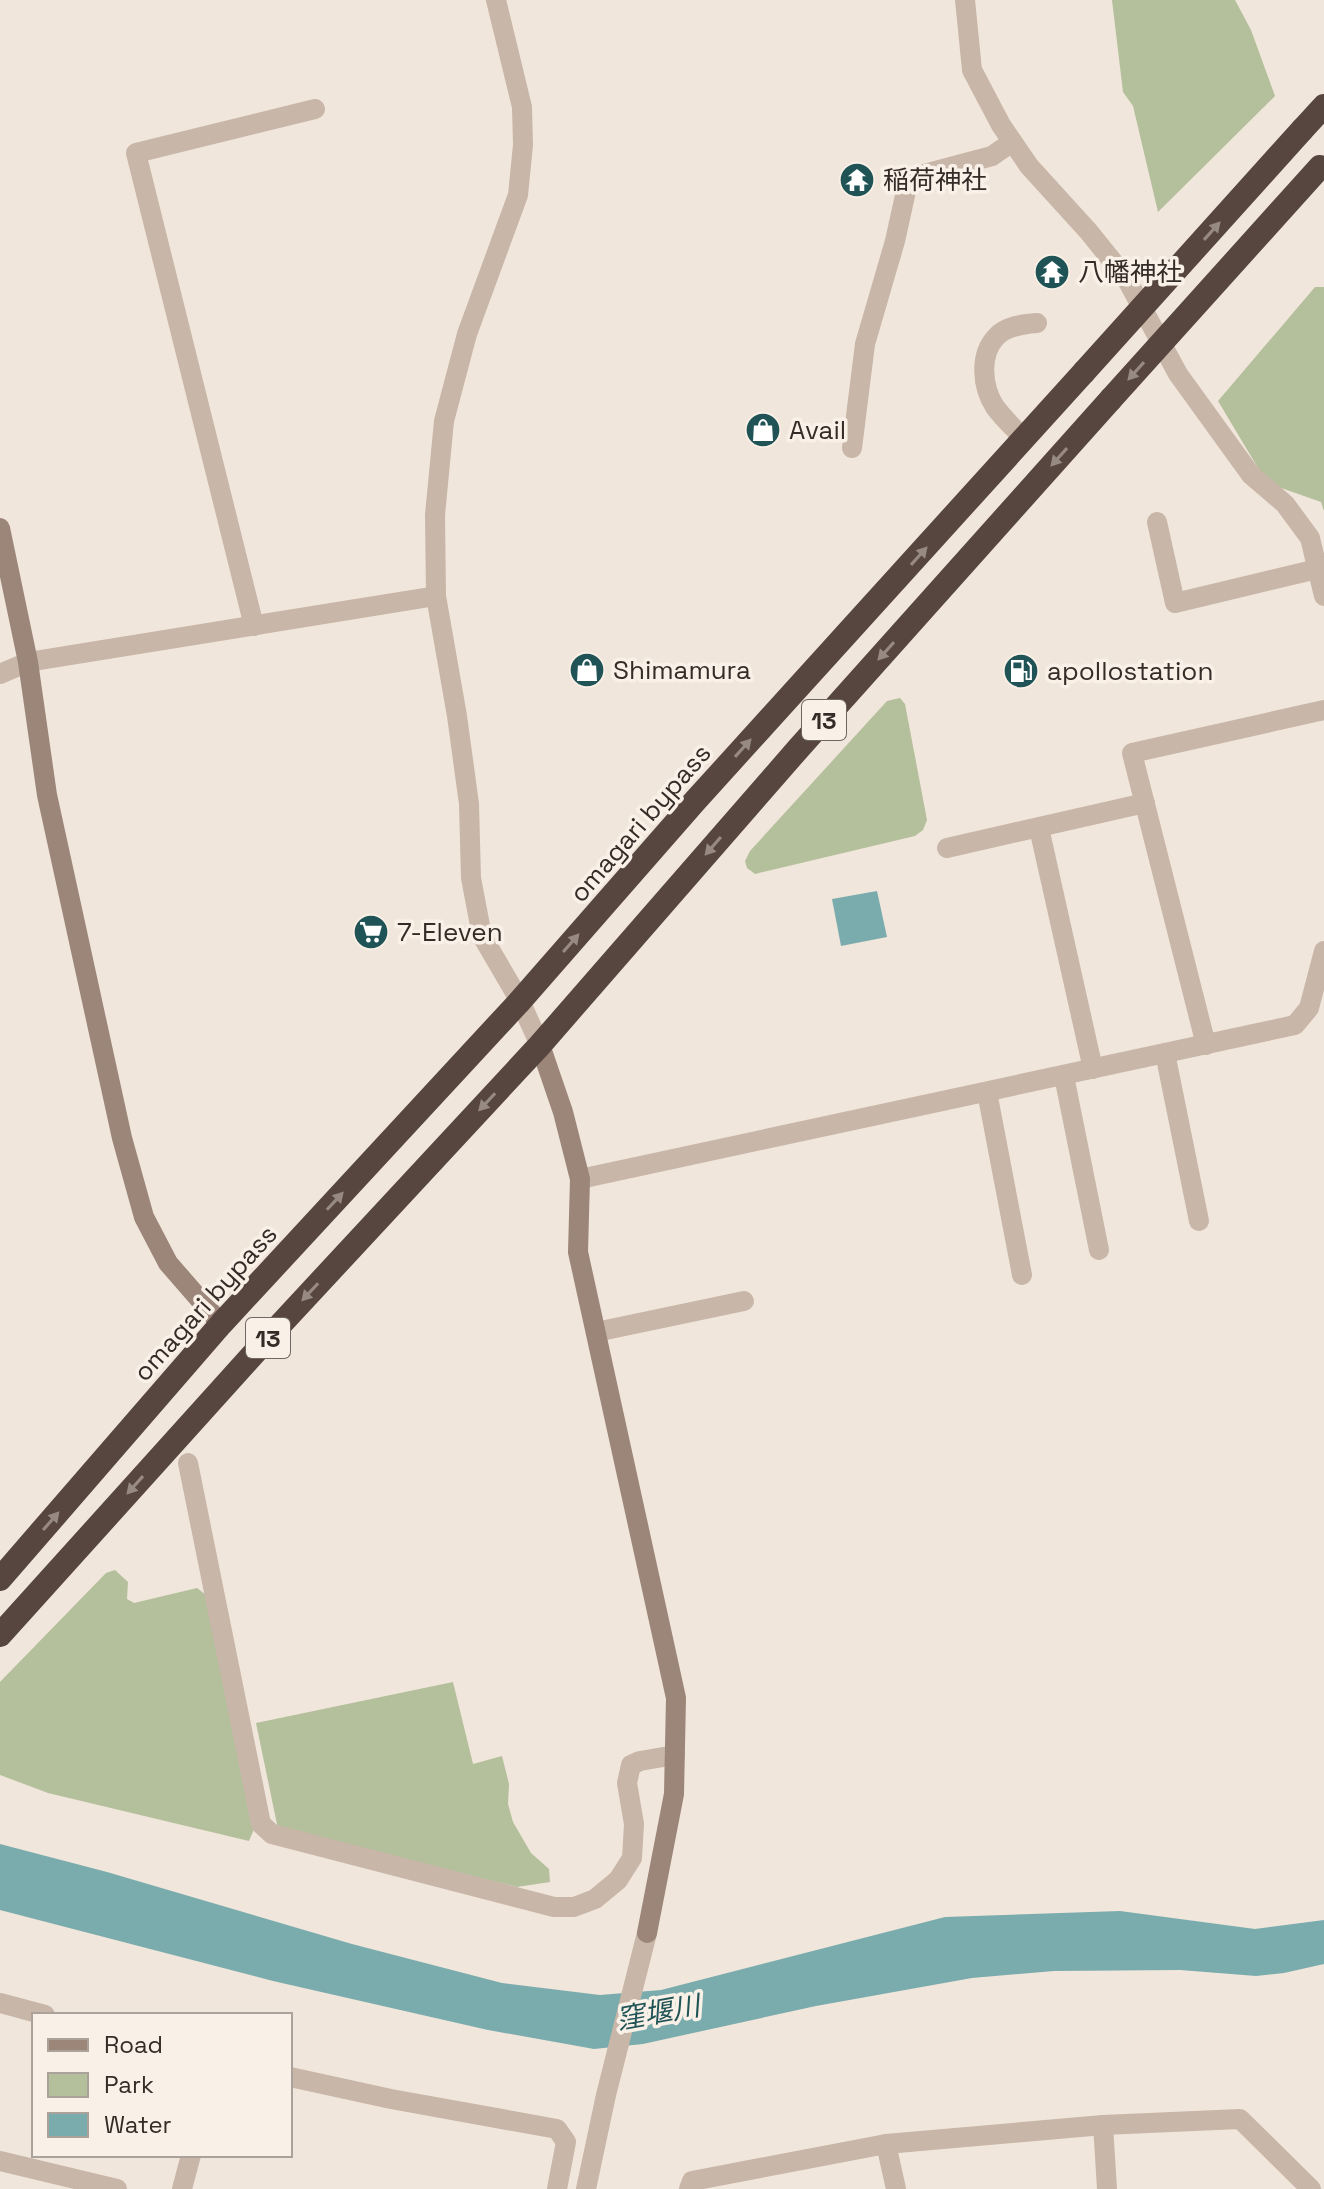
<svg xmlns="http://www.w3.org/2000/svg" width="1324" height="2189" font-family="'Space Grotesk','Noto Sans JP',sans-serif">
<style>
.green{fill:#b4bf9c}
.water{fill:#7bacad}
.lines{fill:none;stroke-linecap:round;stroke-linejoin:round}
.street{stroke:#c8b6a8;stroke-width:20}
.secondary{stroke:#9c8579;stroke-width:20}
.highway{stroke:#56463f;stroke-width:24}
.highway-bridge{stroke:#56463f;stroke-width:24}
.oneway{fill:#978a82}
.labels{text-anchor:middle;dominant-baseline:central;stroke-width:7;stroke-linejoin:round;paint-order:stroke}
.shield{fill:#f9f0e7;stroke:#706761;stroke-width:2}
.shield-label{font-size:24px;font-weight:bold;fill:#352c28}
.poi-label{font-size:26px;fill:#352c28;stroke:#f9f0e7;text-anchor:start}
.street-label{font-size:26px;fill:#352c28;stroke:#f9f0e7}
.water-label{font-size:28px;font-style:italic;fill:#1f5355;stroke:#f9f0e7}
</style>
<rect width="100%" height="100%" fill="#f1e6db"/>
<g class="green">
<path d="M1112,0H1235L1251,30L1275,96L1158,212L1133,106L1123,92Z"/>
<path d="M1315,287H1324V511L1321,502L1267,483L1218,401Z"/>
<path d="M900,698L905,704L927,820L923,830L915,836L755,874L747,868L745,861L750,851L887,701Z"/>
<path d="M115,1570L128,1582L127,1599L134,1603L197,1588L206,1595L254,1829L249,1841L48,1793L0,1775V1682L106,1573Z"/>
<path d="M453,1682L473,1764L502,1756L509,1784L508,1804L513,1822L531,1853L549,1869L550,1882L517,1887L278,1829L256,1723Z"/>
</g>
<g class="water">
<path d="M877,891L887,937L841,946L832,899Z"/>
<path d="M0,1844L107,1872L352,1944L502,1983L600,1995L661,1990L945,1917L1120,1911L1255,1929L1324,1920V1964L1284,1973L1256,1976L1180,1970L1054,1971L972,1978L816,2006L643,2044L594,2049L488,2030L273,1981L0,1910Z"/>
</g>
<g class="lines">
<g class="street">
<path d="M496,0L522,107L523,145L518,195L467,334L444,421L435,515L436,596L457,716L469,804L471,878L482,936L520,1001L540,1045"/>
<path d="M965,0L972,70L1001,125L1029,166L1089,232L1126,278L1178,374L1251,475L1285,504L1310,538L1324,596"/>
<path d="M1024,439C1015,429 1003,418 995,407C982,387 979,355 996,337C1006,326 1023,324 1037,323"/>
<path d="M852,448L865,344L895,241L906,191L913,177L992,156L1012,142"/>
<path d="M1157,522L1175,603L1317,569"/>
<path d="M254,626L136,153L315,109"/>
<path d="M0,674L28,662L436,596"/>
<path d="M1039,828L1093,1069"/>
<path d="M947,848L1145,803"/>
<path d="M1206,1045L1132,753L1324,710"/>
<path d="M1165,1053L1199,1221"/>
<path d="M1064,1076L1099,1250"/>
<path d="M987,1092L1022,1275"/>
<path d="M580,1179L1295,1025L1309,1008L1324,951"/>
<path d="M596,1332L744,1301"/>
<path d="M188,1463L261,1824L272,1834L554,1907H574L595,1899L618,1880L632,1858L634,1824L627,1783L631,1765L640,1761L675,1755"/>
<path d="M0,2003L45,2015"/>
<path d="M290,2077L391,2099L557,2129L566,2142L557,2189"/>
<path d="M1103,2125L1107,2189"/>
<path d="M886,2144L896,2189"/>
<path d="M0,2161L117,2189"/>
<path d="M182,2189L191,2155"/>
<path d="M586,2189L606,2095L647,1933"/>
<path d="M689,2189L692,2181L886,2144L1103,2125L1240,2119L1311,2189"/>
</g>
<g class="secondary">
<path d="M0,528L28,662L47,795L122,1138L144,1217L168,1263L221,1324"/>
<path d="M540,1045L563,1112L580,1179L578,1252L676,1698L674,1794L647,1933"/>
</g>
<g class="highway">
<path d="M1302,130L1324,106"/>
<path d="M0,1579L221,1324L520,1001L695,801L1084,372"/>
<path d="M0,1635L267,1339L540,1045L798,749L1111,399"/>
</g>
<g class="highway-bridge">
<path d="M1084,372L1302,130"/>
<path d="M1111,399L1320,167"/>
</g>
</g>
<defs><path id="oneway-solid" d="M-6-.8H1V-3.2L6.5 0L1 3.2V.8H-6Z" transform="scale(2)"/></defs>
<g class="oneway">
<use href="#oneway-solid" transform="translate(1212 231) rotate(-48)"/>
<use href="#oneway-solid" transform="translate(1136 371) rotate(132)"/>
<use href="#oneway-solid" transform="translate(1059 457) rotate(132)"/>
<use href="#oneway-solid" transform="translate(919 556) rotate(-48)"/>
<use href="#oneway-solid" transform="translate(886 651) rotate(132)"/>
<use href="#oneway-solid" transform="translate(743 748) rotate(-48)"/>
<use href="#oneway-solid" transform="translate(713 846) rotate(131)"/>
<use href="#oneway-solid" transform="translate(571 943) rotate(-49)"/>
<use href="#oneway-solid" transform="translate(487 1102) rotate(133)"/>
<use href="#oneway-solid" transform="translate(335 1201) rotate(-47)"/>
<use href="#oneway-solid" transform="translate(310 1292) rotate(133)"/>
<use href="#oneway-solid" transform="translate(135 1485) rotate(132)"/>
<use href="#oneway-solid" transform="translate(51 1521) rotate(-49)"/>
</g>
<defs>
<symbol id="temple-disc" viewBox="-11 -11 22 22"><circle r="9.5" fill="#1f5355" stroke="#f9f0e7"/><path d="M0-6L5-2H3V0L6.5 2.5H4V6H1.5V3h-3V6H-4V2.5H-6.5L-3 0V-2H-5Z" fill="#fff"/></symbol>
<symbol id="shop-disc" viewBox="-11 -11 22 22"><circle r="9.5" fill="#1f5355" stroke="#f9f0e7"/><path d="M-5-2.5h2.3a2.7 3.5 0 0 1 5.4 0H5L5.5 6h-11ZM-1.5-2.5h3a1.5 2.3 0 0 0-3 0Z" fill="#fff"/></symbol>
<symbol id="fuel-disc" viewBox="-11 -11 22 22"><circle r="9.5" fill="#1f5355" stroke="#f9f0e7"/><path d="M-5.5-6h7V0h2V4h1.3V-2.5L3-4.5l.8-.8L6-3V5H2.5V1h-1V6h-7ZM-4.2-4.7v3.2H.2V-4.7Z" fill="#fff"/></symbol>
<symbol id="supermarket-disc" viewBox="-11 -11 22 22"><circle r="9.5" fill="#1f5355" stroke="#f9f0e7"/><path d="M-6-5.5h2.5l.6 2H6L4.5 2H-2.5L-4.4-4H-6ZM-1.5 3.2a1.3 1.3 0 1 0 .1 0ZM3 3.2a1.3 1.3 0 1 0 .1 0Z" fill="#fff"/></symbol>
</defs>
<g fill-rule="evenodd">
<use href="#temple-disc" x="837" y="160" width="40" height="40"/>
<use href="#temple-disc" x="1032" y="252" width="40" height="40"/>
<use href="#shop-disc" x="743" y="410" width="40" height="40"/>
<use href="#shop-disc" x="567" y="650" width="40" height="40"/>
<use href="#fuel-disc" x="1001" y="651" width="40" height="40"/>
<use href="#supermarket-disc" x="351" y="912" width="40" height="40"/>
</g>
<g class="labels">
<g class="shield">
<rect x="802" y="700" width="44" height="40" rx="6"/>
<rect x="246" y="1318" width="44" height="40" rx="6"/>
</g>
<g class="shield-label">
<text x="824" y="720">13</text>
<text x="268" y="1338">13</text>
</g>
<g class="poi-label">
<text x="883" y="180">稲荷神社</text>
<text x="1078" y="272">八幡神社</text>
<text x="789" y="430">Avail</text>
<text x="613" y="670">Shimamura</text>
<text x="1047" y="671">apollostation</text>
<text x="397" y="932">7-Eleven</text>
</g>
<g class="street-label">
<text transform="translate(640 823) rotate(-49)">omagari bypass</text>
<text transform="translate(205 1303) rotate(-48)">omagari bypass</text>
</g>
<g class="water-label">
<text transform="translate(658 2012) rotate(-10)">窪堰川</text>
</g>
</g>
<rect x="32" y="2013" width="260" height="144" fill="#f9f0e7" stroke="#aba29b" stroke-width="2"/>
<rect x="48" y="2039" width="40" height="12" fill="#9c8579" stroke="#aba29b" stroke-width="2"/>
<text x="104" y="2053" font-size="24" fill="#352c28">Road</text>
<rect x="48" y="2073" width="40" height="24" fill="#b4bf9c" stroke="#aba29b" stroke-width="2"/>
<text x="104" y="2093" font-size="24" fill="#352c28">Park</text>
<rect x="48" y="2113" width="40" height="24" fill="#7bacad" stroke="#aba29b" stroke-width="2"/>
<text x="104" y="2133" font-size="24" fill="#352c28">Water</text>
</svg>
